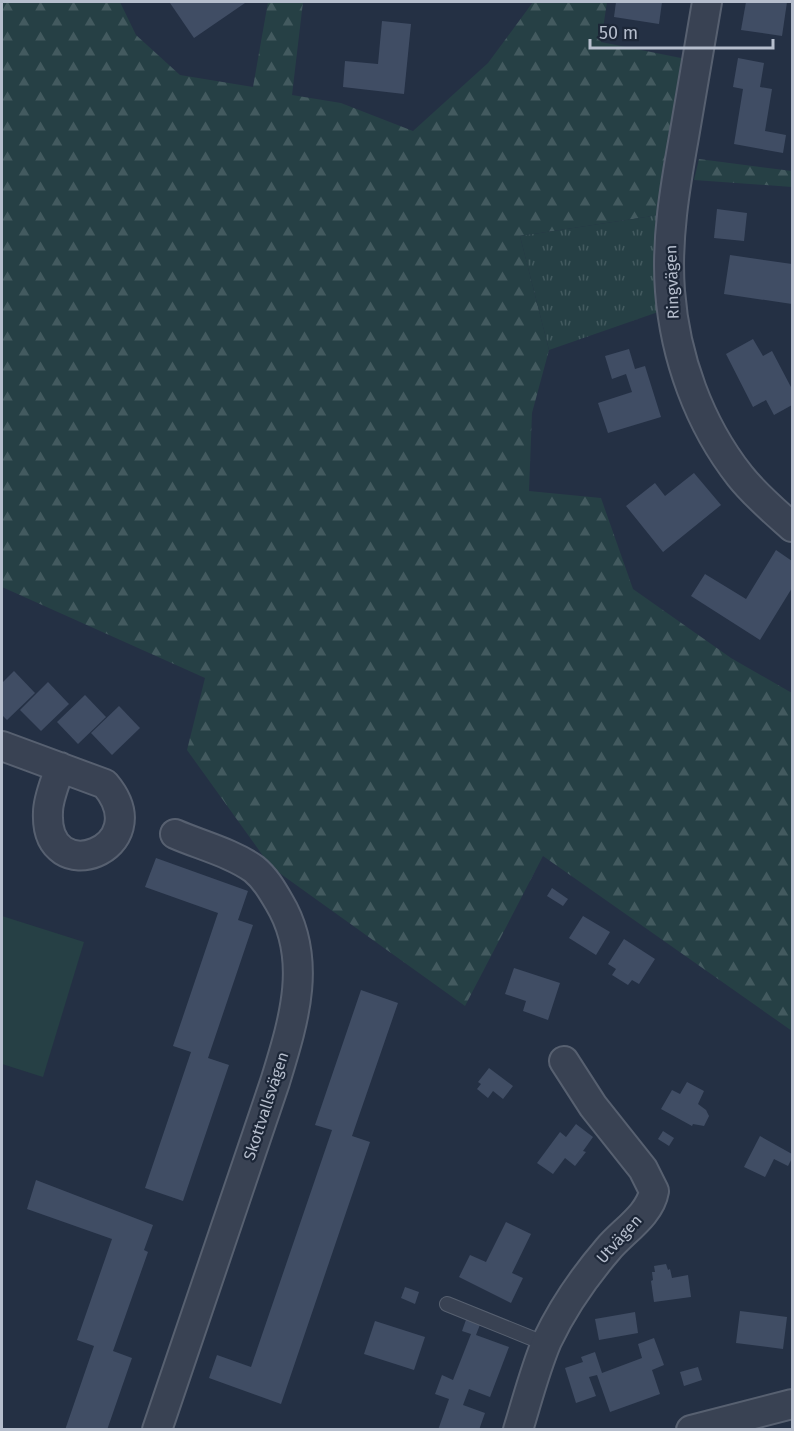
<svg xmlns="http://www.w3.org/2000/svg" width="794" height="1431" font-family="'Fira Sans',sans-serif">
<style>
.green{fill:#264045}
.forest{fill:url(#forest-firs)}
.park{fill:url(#park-tufts)}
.building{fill:#404d64}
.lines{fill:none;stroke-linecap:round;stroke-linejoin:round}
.service-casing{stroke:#576070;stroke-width:16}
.minor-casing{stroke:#576070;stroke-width:32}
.service{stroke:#394253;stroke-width:14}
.minor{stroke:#394253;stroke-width:28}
.labels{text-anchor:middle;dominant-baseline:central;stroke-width:4.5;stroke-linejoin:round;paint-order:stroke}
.street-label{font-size:16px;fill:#b6becd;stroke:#1d2738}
</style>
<defs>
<pattern id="forest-firs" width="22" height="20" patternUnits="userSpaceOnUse" patternTransform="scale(1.5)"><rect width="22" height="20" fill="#264045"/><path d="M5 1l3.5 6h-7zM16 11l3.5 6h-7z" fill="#435a5f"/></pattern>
<pattern id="park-tufts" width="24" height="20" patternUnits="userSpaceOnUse" patternTransform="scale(1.5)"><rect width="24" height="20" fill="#264045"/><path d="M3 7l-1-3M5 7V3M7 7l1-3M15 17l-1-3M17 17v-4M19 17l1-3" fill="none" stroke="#435a5f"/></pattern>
</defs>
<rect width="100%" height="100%" fill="#243044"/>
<path class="green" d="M2,916L84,942L43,1077L2,1064Z"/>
<g class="forest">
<path d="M2,2H120L136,35L180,75L253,87L268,2H303L292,95L341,103L413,131L488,63L533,2H607L601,42L691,60L666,214L520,236L549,350L532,413L529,491L601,498L633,589L731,658L792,693V1031L543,856L465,1006L271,867L187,750L205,678L2,587Z"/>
<path d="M699,159L792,171V187L694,180Z"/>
</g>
<path class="park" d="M666,214L661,311L549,350L520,236Z"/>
<g class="building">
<path d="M172,2H244L245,3L194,38L170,3Z"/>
<path d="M616,2H662L659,24L614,17Z"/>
<path d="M746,2H787L782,36L741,30Z"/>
<path d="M382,21L411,24L404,94L343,87L345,61L378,64Z"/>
<path d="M738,58L764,63L760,87L772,89L765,131L786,135L783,153L734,144L743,89L733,87Z"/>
<path d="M717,209L747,213L744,241L714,238Z"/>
<path d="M730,255L792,264V304L724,294Z"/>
<path d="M753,339L763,356L772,351L792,389V405L774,415L766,400L753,407L726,354Z"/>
<path d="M629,349L635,369L645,366L661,417L608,433L598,403L632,392L626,374L612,379L605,356Z"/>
<path d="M694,473L721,505L663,552L626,506L655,483L665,496Z"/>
<path d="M776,550L792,561V588L760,640L691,596L705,574L746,599Z"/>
<path d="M14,671L35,693L7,720L2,715V683Z"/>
<path d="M48,682L69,704L41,731L20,710Z"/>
<path d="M85,695L106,717L78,744L57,722Z"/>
<path d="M119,706L140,728L112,755L91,733Z"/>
<path d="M156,858L248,891L238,920L253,925L208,1058L229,1065L183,1201L145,1188L191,1052L173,1046L218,913L145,887Z"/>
<path d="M552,888L568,899L563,906L547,896Z"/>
<path d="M583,916L610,932L596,955L569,938Z"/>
<path d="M624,939L655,959L639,984L632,980L628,985L612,975L616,969L608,964Z"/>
<path d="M514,968L560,983L548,1020L523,1011L526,1001L505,994Z"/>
<path d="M361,990L398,1003L352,1136L370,1142L281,1404L209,1378L217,1355L251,1367L332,1130L315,1125Z"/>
<path d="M489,1068L513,1086L503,1099L493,1091L488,1098L477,1089L481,1084L478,1082Z"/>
<path d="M687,1082L704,1091L698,1104L706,1110L709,1116L704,1126L693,1124L692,1126L661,1109L672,1090L680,1094Z"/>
<path d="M576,1124L593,1137L583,1151L586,1152L575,1166L565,1158L553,1174L537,1163L560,1132L566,1137Z"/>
<path d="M663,1131L674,1138L669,1146L658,1139Z"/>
<path d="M760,1136L792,1154V1158L788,1166L774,1159L765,1177L744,1167Z"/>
<path d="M36,1180L153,1225L144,1250L148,1252L113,1351L132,1358L107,1430H65L94,1346L77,1340L112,1239L27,1209Z"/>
<path d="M506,1222L531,1234L512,1273L523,1278L511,1303L459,1277L470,1255L486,1262Z"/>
<path d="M666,1264L668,1270L670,1269L672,1278L688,1275L691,1297L654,1302L651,1281L653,1280L652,1272H655L654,1266Z"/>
<path d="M405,1287L419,1292L415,1304L401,1298Z"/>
<path d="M740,1311L787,1317L783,1349L736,1343Z"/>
<path d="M635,1312L638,1333L599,1340L595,1319Z"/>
<path d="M467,1317L481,1322L476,1335L509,1347L490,1397L469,1389L463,1405L485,1413L479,1430H438L449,1399L435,1394L442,1375L453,1380L471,1334L462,1331Z"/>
<path d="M375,1321L425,1337L414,1370L364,1354Z"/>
<path d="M654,1338L664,1365L652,1370L660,1394L610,1412L597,1375L589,1377L596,1396L576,1403L565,1368L583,1362L581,1357L595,1352L602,1373L642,1358L638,1344Z"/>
<path d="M698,1367L702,1380L684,1386L680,1372Z"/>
</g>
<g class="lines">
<defs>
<path id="service" d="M447,1304L546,1344"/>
<g id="minor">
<path d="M707,2C699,47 692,92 684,137C675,187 666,240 670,291C675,357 699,424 740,476C755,495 774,511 792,527"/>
<path d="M2,746L105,784C160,849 44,892 48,812C48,798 56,781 60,767"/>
<path d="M157,1430L275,1082C293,1023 314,960 279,902C272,890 265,878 254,869C232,853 200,845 175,834"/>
<path d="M518,1430C527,1401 535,1369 547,1341C563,1307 584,1277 608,1249C623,1231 650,1215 654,1191L643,1169L593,1106L564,1061"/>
<path d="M691,1430L792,1404"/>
</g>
</defs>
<use href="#service" class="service-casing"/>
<use href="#minor" class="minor-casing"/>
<use href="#service" class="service"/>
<use href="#minor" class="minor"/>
</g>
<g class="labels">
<g class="street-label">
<text transform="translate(672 282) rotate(-92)">Ringvägen</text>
<text transform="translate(266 1106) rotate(-72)">Skottvallsvägen</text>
<text transform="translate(619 1239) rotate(-48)">Utvägen</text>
</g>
</g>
<rect width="794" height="1431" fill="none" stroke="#b6becd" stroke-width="6"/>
<path d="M590 39v9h183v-9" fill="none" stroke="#b6becd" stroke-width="3"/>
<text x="599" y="39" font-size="18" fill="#b6becd" stroke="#1d2738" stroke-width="4.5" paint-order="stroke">50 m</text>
</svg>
